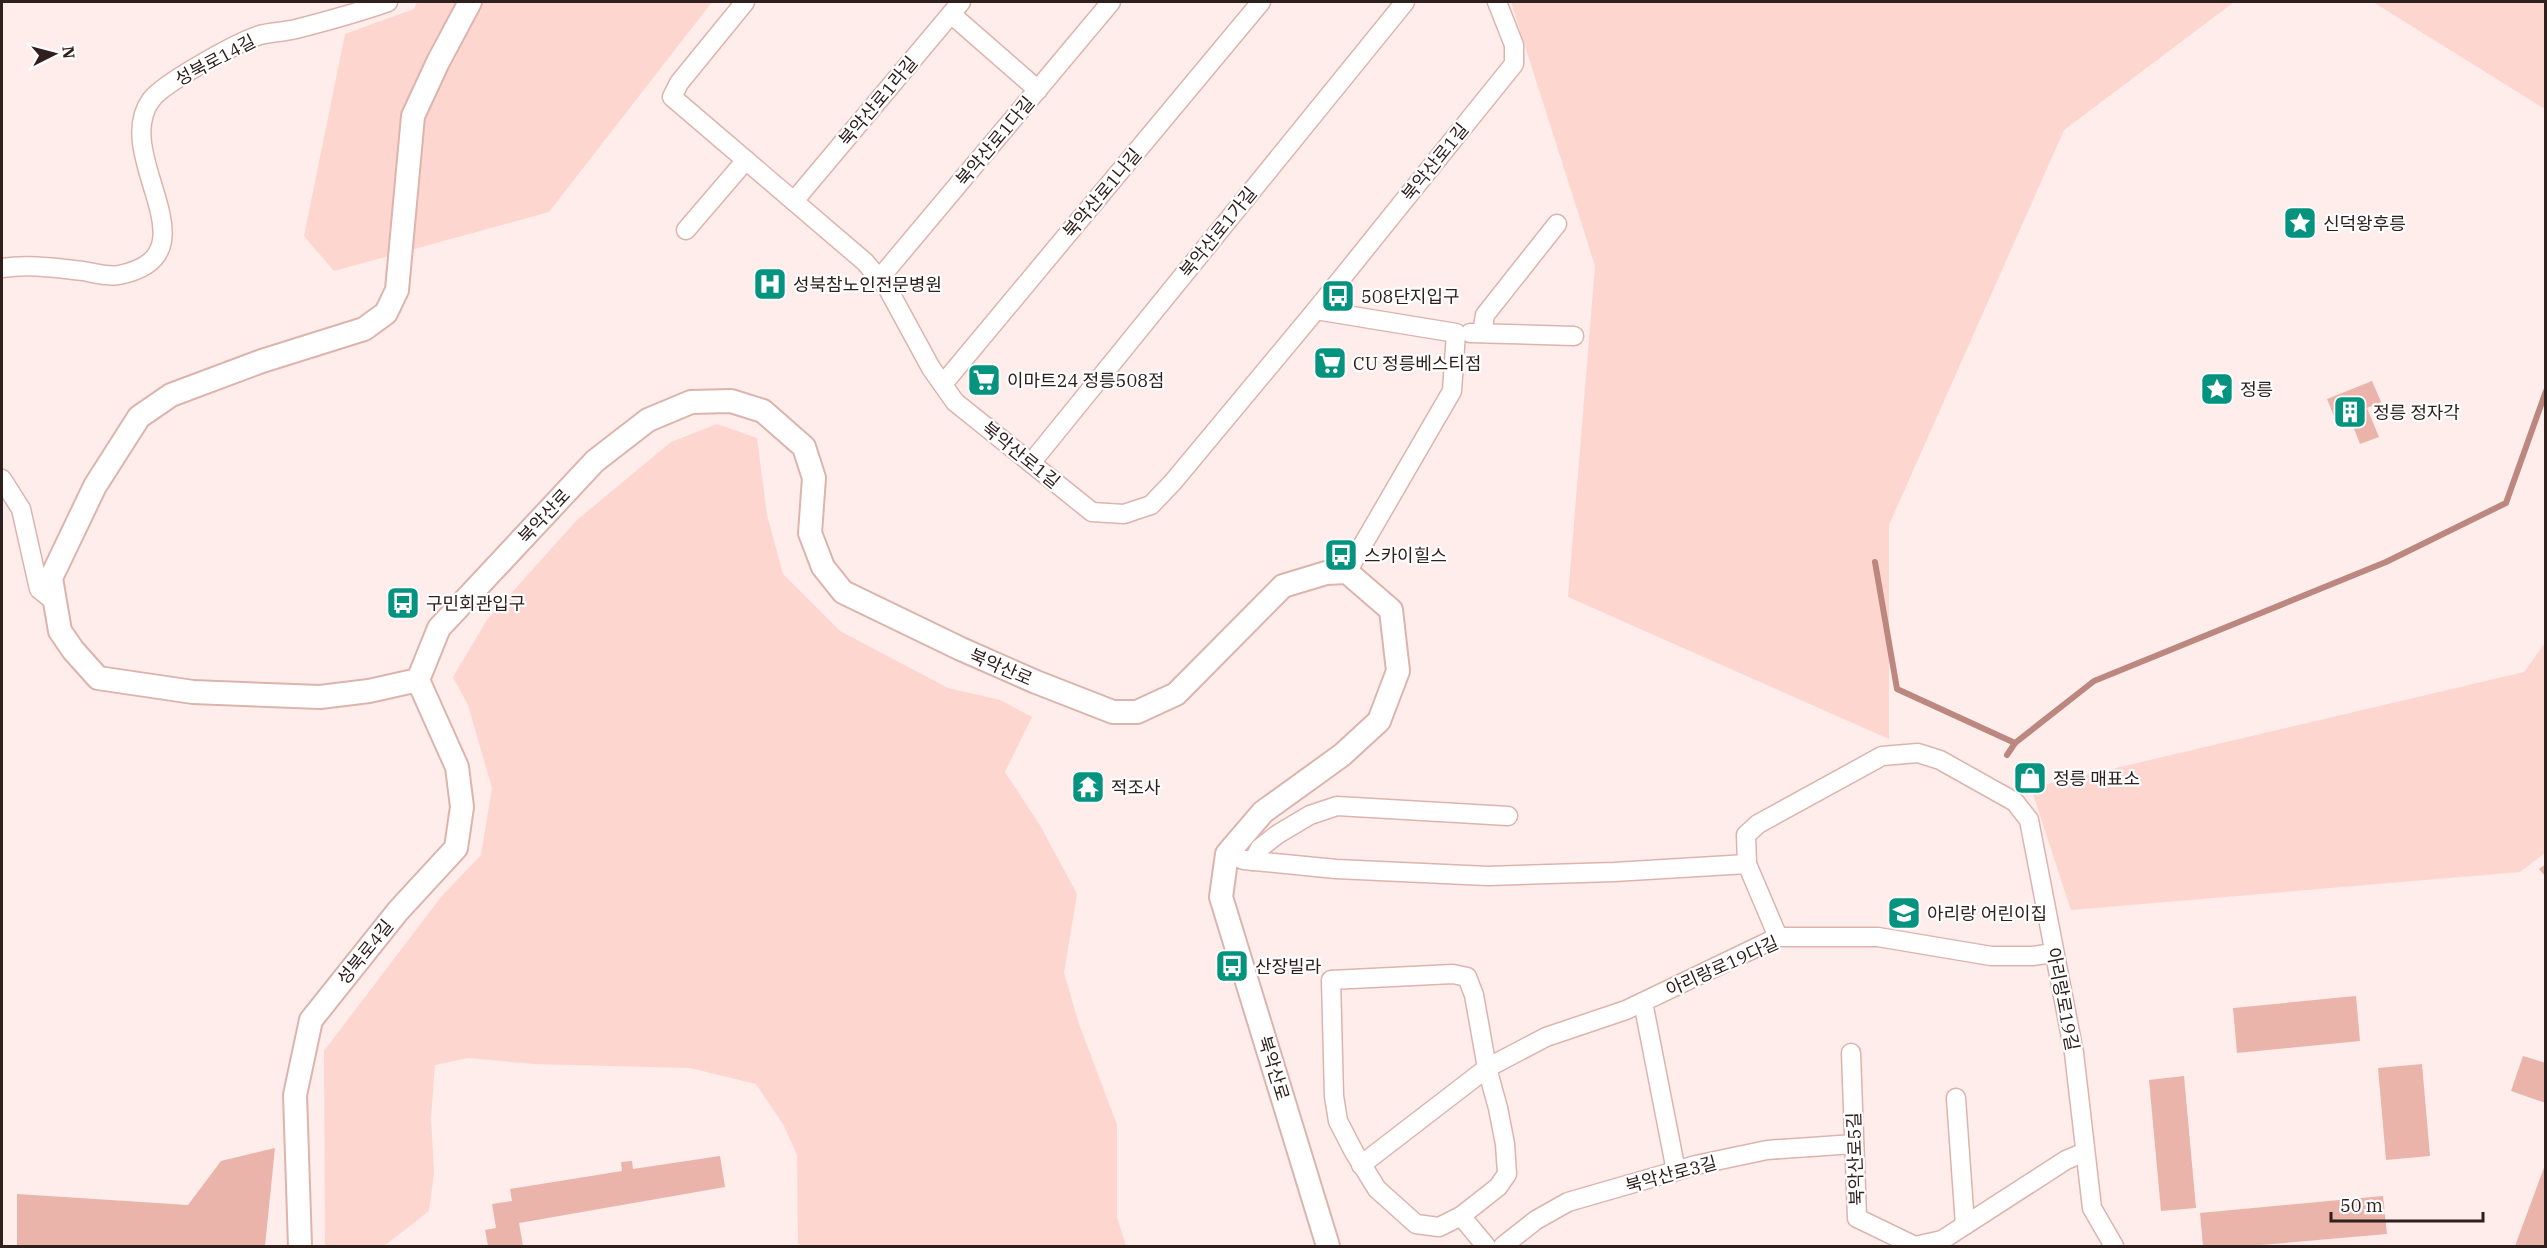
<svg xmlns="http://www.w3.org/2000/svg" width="2547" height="1248" font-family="'IBM Plex Serif','Noto Sans KR',serif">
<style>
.green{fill:#fed6d0}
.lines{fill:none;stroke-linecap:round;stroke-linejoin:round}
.stream{stroke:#bc877f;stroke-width:6}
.building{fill:#ebb4ab}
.minor-casing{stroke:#ddb4ad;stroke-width:21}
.tertiary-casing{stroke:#ddb4ad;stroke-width:26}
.minor{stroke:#fff;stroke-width:18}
.tertiary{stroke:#fff;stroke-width:22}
.labels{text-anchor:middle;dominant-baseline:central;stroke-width:4.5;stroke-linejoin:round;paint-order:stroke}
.street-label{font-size:18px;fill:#2f201e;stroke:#fff}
.poi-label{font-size:18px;fill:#2f201e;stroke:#fff;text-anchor:start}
</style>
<rect width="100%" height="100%" fill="#feedea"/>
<g class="green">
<path d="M417,2H712L549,212L334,271L304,236L345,34L414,9Z"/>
<path d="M1511,2H2234L2064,130L1889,525V739L1568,597L1595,266Z"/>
<path d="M2373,2H2545V109Z"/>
<circle cx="2300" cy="223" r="11"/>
<path d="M717,424L757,438L767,515L783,574L840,631L948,688L1000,700L1032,717L1005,772L1041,827L1077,894L1064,973L1079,1024L1117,1125V1217L1126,1246H801L798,1243L797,1155L783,1124L756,1084L690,1068L534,1064L468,1058L435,1065L431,1118L434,1173L429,1211L384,1246H325L324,1051L441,897L481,855L492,788L468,705L453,677L487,620L577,520L671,442Z"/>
<path d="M2545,643V853L2520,872L2071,910L2031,788L2524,672Z"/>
</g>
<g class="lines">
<g class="stream">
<path d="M1875,562L1897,689L2015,743"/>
<path d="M2007,755L2015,743L2094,681L2386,562L2506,503L2546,391"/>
</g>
</g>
<g class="building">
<path d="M2372,381L2381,402L2367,408L2379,437L2360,444L2349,416L2336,421L2327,399Z"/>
<path d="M2546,864V877L2539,869Z"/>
<path d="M2356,996L2360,1041L2237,1053L2233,1008Z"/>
<path d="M2523,1056L2546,1063V1103L2511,1091Z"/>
<path d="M2422,1064L2430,1156L2386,1160L2378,1068Z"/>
<path d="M2184,1076L2196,1208L2161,1211L2149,1080Z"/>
<path d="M275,1148L265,1246H17V1194L188,1205L221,1161Z"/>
<path d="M720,1156L725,1187L519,1223L523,1246H488L485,1230L496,1228L492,1204L512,1201L510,1189L622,1171L621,1162L632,1161L633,1169Z"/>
<path d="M2545,1165L2546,1246H2515Z"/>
<path d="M2383,1196L2387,1234L2250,1246H2203L2200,1213Z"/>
</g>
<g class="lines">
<defs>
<g id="minor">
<path d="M745,2L679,83L672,97L865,262L888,289L931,368L955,402L1092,512L1124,514L1151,505L1173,482L1316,310"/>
<path d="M951,14L1038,90"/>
<path d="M794,201L961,2"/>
<path d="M686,230L746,160"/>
<path d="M2,268C29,264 55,268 83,271C94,273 108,277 119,275C219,255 110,156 151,100C163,83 238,42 260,35C271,32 284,32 296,29C327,21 357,13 388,2"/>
<path d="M879,279L1111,2"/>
<path d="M1470,333L1574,336"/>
<path d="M1482,333L1485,315L1557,224"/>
<path d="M943,384L1261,2"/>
<path d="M1031,463L1405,2"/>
<path d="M2,479L21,509L39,589L55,602"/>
<path d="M1347,572L1452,391L1456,333L1316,310L1514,64V45L1497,2"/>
<path d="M1227,854L1244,860L1336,869L1488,876L1614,872L1747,864"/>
<path d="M1253,861L1260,848L1278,834L1310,815L1337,806L1508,816"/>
<path d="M1778,937L1747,864L1746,835L1758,824L1882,756L1918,753L1940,760L2015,802L2029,820L2074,1053L2092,1208L2114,1246"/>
<path d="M1453,974L1467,977L1474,995L1487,1068L1498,1108L1505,1144L1507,1174L1498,1187L1461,1216L1439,1227L1416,1224L1377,1189L1354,1152L1338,1121L1334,1096L1331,980Z"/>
<path d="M1643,1002L1676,1171"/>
<path d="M1851,1053L1857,1218L1915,1246L1942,1240L2066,1160L2085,1152"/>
<path d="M1956,1098L1965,1225"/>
<path d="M1361,1165L1487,1068L1546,1037L1626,1010L1778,937H1878L1991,956H2032L2054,953"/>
<path d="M1461,1216L1486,1246"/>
<path d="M1503,1246L1536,1220L1568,1202L1696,1165L1767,1150L1854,1144"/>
</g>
<g id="tertiary">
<path d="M470,2L438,62L413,116L397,290L386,313L364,329L262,361L171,395L139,417L95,486L51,578L60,631L73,650L98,678L193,692L320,697L369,691L418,680L439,628L595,461L648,420L691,402L731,401L763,411L804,447L814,478L810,533L823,567L843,592L961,649L1036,682L1113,712H1137L1176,694L1283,586L1326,573L1347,572L1391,610L1398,671L1379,721L1342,755L1263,812L1227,854L1221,897L1328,1246"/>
<path d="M300,1246L295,1095L311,1020L398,911L456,848L462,807L457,767L418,680"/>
</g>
</defs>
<use href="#minor" class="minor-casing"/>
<use href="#tertiary" class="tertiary-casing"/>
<use href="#minor" class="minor"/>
<use href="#tertiary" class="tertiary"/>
</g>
<defs>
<symbol id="sight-square" viewBox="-11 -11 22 22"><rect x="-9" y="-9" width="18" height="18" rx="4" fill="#03937f" stroke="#fff"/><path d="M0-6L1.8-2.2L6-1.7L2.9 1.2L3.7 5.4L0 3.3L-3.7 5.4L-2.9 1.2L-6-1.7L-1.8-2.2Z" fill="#fff"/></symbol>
<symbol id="hospital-square" viewBox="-11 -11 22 22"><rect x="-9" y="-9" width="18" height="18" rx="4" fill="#03937f" stroke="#fff"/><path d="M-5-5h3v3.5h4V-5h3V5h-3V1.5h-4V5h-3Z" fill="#fff"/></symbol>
<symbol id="bus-square" viewBox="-11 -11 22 22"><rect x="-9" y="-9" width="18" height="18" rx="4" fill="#03937f" stroke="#fff"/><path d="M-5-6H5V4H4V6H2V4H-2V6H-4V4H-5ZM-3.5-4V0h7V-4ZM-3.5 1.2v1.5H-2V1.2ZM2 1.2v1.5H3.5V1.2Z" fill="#fff"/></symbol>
<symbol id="supermarket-square" viewBox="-11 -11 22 22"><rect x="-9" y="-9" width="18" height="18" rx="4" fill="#03937f" stroke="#fff"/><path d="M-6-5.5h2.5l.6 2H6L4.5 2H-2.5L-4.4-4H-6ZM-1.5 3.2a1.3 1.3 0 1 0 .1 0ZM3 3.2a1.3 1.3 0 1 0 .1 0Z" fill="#fff"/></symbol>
<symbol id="building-square" viewBox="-11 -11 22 22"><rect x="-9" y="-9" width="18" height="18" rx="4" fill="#03937f" stroke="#fff"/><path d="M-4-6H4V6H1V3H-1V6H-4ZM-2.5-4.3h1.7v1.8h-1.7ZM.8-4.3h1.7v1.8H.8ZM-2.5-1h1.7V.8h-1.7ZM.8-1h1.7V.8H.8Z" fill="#fff"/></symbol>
<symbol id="shop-square" viewBox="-11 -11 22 22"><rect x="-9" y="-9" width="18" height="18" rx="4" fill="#03937f" stroke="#fff"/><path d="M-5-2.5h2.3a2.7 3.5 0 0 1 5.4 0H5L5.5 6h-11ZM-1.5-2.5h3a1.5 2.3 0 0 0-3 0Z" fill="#fff"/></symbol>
<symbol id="temple-square" viewBox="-11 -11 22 22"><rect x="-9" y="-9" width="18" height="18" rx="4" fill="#03937f" stroke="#fff"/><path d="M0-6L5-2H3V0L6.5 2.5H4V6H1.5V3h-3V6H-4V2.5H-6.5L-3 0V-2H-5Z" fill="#fff"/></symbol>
<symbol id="school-square" viewBox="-11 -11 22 22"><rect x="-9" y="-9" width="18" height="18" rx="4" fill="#03937f" stroke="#fff"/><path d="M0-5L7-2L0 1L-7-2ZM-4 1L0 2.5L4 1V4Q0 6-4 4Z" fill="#fff"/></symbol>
</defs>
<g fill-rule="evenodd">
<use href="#sight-square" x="2281" y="204" width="38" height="38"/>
<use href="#hospital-square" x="751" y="265" width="38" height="38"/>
<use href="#bus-square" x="1319" y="277" width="38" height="38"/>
<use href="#supermarket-square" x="1311" y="344" width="38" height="38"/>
<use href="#supermarket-square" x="965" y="361" width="38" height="38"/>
<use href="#sight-square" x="2198" y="370" width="38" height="38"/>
<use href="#building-square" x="2331" y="393" width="38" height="38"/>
<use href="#bus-square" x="1322" y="536" width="38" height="38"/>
<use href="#bus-square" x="384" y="584" width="38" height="38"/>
<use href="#shop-square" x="2011" y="759" width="38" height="38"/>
<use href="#temple-square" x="1069" y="768" width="38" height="38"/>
<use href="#school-square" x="1885" y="894" width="38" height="38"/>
<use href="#bus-square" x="1213" y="947" width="38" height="38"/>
</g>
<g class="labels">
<g class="street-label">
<text transform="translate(215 60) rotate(-28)">성북로14길</text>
<text transform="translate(878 101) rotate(-50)">북악산로1라길</text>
<text transform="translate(995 141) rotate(-50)">북악산로1다길</text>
<text transform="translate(1435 162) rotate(-51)">북악산로1길</text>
<text transform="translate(1102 193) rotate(-50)">북악산로1나길</text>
<text transform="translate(1218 232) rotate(-51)">북악산로1가길</text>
<text transform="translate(1021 455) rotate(39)">북악산로1길</text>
<text transform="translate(544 516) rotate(-47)">북악산로</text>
<text transform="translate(1001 667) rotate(23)">북악산로</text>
<text transform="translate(365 952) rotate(-51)">성북로4길</text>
<text transform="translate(1722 966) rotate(-24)">아리랑로19다길</text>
<text transform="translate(2063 999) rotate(79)">아리랑로19길</text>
<text transform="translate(1274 1068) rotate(73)">북악산로</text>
<text transform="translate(1855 1159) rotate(-92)">북악산로5길</text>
<text transform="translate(1671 1174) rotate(-15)">북악산로3길</text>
</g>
<g class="poi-label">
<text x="2323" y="223">신덕왕후릉</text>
<text x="793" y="284">성북참노인전문병원</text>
<text x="1361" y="296">508단지입구</text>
<text x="1353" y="363">CU 정릉베스티점</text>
<text x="1007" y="380">이마트24 정릉508점</text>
<text x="2240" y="389">정릉</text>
<text x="2373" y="412">정릉 정자각</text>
<text x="1364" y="555">스카이힐스</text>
<text x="426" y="603">구민회관입구</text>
<text x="2053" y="778">정릉 매표소</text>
<text x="1111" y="787">적조사</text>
<text x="1927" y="913">아리랑 어린이집</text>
<text x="1255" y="966">산장빌라</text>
</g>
</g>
<rect width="2547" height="1248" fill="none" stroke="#2f201e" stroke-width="6"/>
<g transform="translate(54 54) rotate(84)" stroke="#ffffff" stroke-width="4.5" paint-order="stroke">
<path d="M0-4.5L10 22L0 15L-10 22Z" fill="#2f201e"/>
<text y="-9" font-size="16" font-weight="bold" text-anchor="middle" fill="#2f201e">N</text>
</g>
<path d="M2331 1212v9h152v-9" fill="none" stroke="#2f201e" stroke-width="3"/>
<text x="2340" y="1212" font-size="18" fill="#2f201e" stroke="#ffffff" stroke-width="4.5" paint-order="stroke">50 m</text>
</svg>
